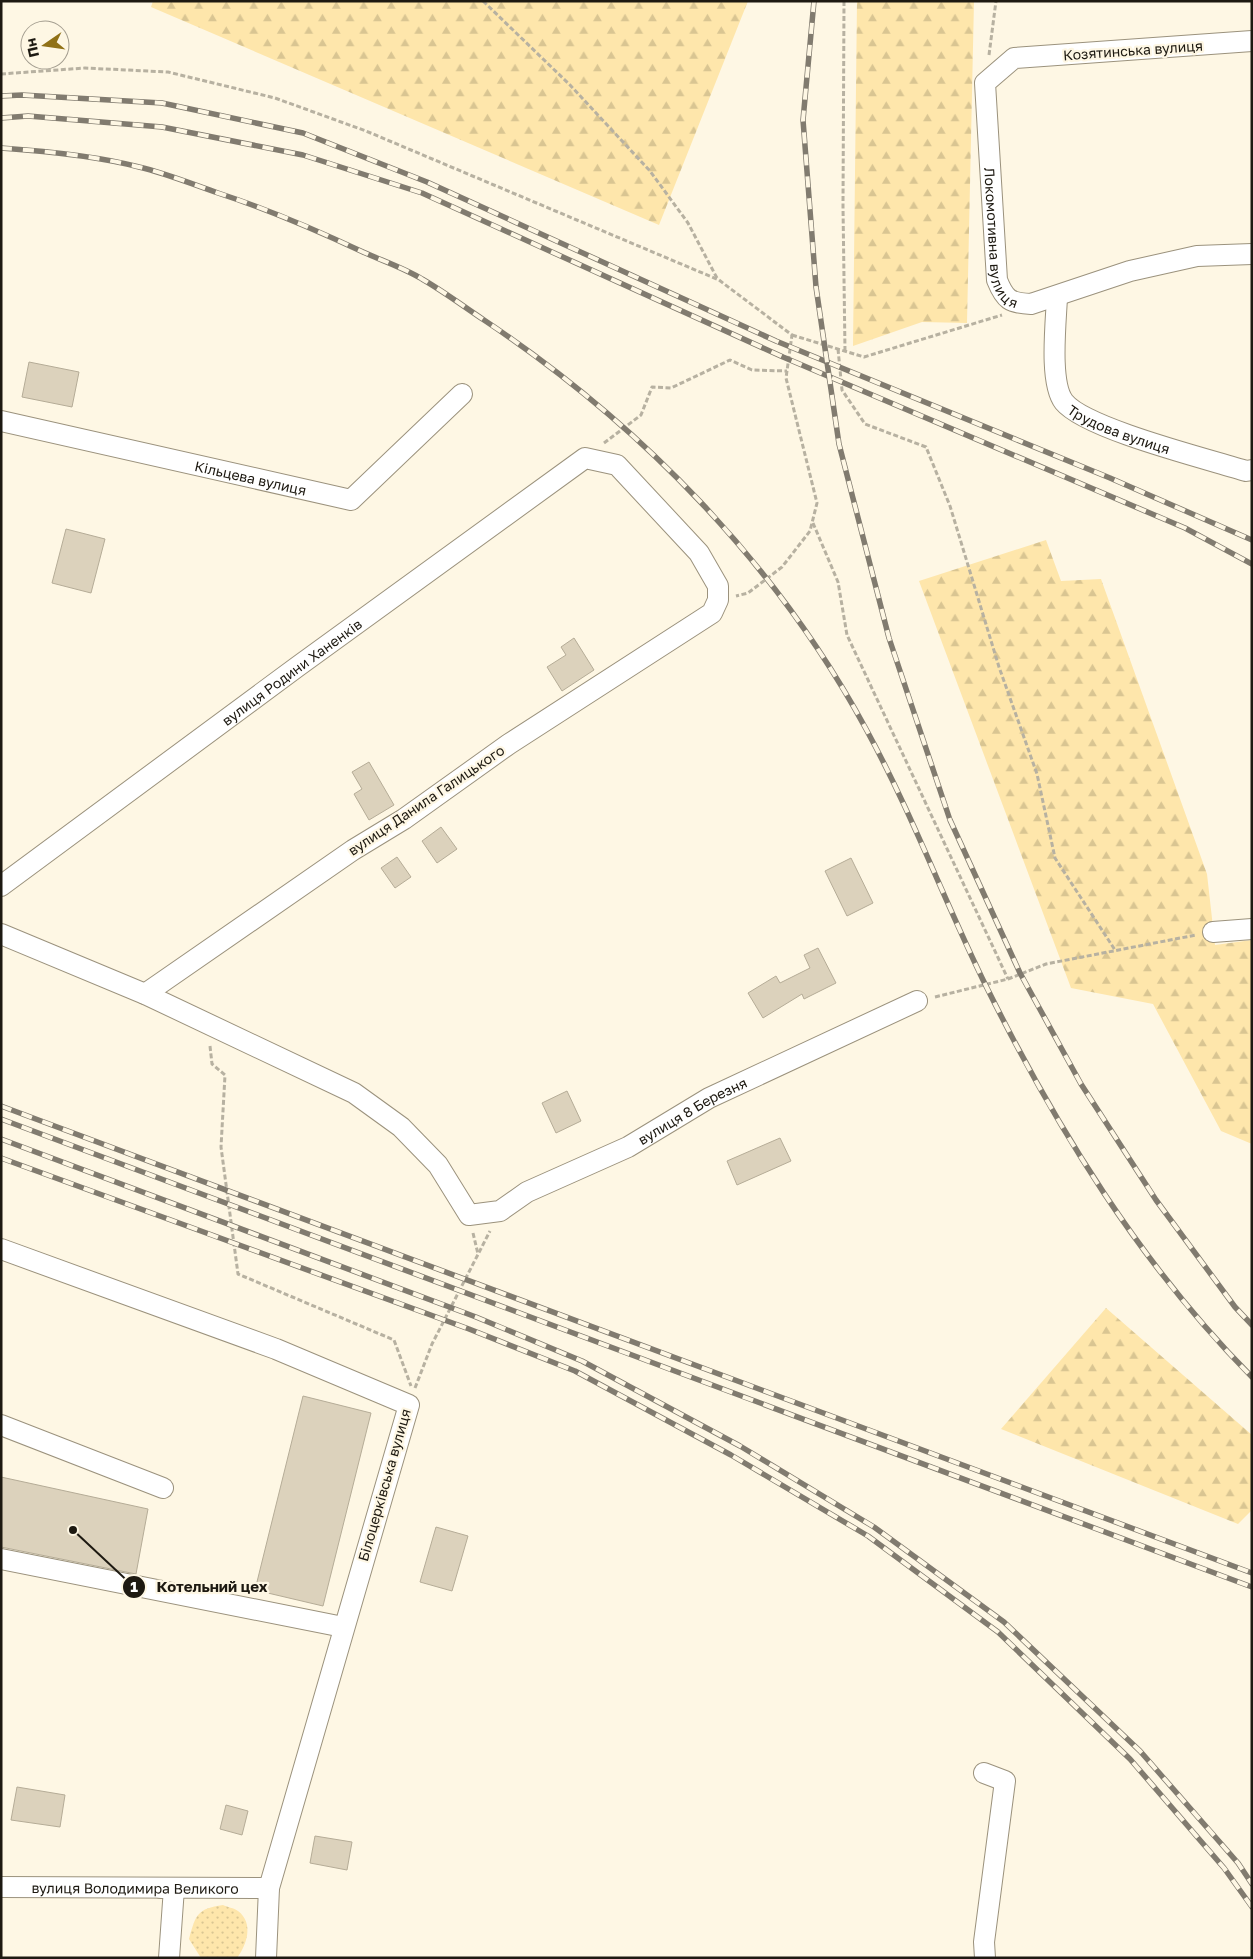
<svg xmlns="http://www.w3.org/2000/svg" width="1253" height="1959" font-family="'Golos Text',sans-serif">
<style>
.grass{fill:url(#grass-dots)}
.forest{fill:url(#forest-firs)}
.building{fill:#dcd2bc;stroke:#b5ac97}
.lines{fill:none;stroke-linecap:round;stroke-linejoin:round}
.minor-casing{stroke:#9b927d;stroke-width:22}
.path{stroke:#b7b1a1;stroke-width:3;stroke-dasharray:5 2.5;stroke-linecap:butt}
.minor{stroke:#fff;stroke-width:20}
.rail-casing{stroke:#817b6f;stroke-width:5.5}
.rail{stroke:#fef7e4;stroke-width:4;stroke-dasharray:11;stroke-linecap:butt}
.labels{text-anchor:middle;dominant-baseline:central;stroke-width:4.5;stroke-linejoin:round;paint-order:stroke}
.street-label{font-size:14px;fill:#1d1911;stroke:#fef7e4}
.leader{fill:none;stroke:#1d1911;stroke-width:2}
.callout-dot{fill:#1d1911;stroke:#fef7e4;stroke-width:2}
.mark-label{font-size:15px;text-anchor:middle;font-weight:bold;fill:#fff}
.callout-label{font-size:15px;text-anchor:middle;font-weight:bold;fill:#1d1911;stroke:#fef7e4;stroke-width:4.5;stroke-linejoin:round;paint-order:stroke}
</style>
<defs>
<pattern id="grass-dots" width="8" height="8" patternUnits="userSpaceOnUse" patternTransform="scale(1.25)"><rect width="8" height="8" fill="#fee6ab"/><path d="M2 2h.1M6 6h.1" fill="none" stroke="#d9c592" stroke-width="1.8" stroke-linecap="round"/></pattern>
<pattern id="forest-firs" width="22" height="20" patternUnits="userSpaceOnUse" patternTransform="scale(1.25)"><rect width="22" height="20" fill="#fee6ab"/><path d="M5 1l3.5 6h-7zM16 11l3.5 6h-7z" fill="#d9c592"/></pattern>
</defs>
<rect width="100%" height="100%" fill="#fef7e4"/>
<path class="grass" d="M223,1905C227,1907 234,1908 238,1911C254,1923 247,1945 237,1958H201L189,1939C196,1914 197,1909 223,1905Z"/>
<g class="forest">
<path d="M153,1H748L659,225L151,7Z"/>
<path d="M857,1H974L967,323L922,322L853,346Z"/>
<path d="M1046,540L1061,581L1101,579L1207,874L1215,945L1252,940V1144L1221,1131L1153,1004L1071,988L919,581Z"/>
<path d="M1106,1308L1252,1435V1510L1238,1524L1001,1429Z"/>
</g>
<g class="building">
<path d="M29,362L79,372L72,407L22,397Z"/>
<path d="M66,529L105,539L91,593L52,583Z"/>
<path d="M574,638L594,670L562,691L547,667L566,655L561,647Z"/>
<path d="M369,762L394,805L369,820L354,794L362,789L352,772Z"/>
<path d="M441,827L457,849L437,863L422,841Z"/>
<path d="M397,857L411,877L395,888L381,868Z"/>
<path d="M851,858L873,903L847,916L825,871Z"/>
<path d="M818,948L836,983L804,999L802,994L763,1018L748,993L776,976L780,983L810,968L804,955Z"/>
<path d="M567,1091L581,1121L556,1133L542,1103Z"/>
<path d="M780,1138L791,1161L737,1185L727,1161Z"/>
<path d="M303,1396L371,1413L323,1606L255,1590Z"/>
<path d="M1,1477L148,1509L136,1574L1,1547Z"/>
<path d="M436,1527L468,1536L452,1591L420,1582Z"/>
<path d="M17,1787L65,1795L60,1827L11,1820Z"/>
<path d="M226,1805L248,1811L242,1835L220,1829Z"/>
<path d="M315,1836L352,1842L347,1870L310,1863Z"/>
</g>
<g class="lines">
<defs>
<g id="minor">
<path id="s1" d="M1252,41L1014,58L985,83L997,280C1005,300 1010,303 1031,304L1130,271L1197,256L1252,254"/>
<path id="s2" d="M1057,297C1056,322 1049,383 1064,402C1086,429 1208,459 1246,471L1252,470"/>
<path id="s3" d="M1,421L351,500L462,394"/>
<path id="s4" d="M1,886L297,667L585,458L617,465L699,553L718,586V600L712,613L509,744L404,819L353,850L145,994"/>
<path d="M1213,932L1252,929"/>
<path id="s5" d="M1,934L145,994L354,1093L401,1127L438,1165L469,1215L500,1211L527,1192L628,1147L709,1098L917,1001"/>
<path d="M1,1249L276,1349L409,1405L269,1888L266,1958"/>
<path d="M1,1425L163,1488"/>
<path d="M1,1559L343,1627"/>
<path d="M984,1773L1005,1781L984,1942L985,1958"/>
<path id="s6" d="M1,1887L269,1888"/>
<path d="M161,1888H174L169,1958"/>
</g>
</defs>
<use href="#minor" class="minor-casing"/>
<g class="path">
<path d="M483,1L570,85L650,171L688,223L718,280"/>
<path d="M844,1L843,206L845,351"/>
<path d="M989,55L996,1"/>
<path d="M1,74L85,68L168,72L275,98L366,131L719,280L792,335L786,378L817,503L810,531L782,567L748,593L736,596"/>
<path d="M792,335L864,357L1002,315"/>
<path d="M838,349L842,390L865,424L926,447L950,506L999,667L1037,774L1055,858L1115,950"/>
<path d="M604,443L641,415L652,387L671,388L730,360L752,370L787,371"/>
<path d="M813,523L838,582L847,635L1008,979"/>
<path d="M935,997L1008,979L1046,964L1196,935"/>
<path d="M210,1046L212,1064L225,1075L221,1147L238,1274L394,1340L411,1386"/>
<path d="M473,1233L478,1254"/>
<path d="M415,1388L432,1344L490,1231"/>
</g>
<use href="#minor" class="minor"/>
<defs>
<g id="rail">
<path d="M814,1L803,120L816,287L839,444L889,638L950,820L1020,973L1081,1084L1156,1200L1235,1307L1252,1325"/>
<path d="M1,96L22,95L162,103L303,133L427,182L776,341L1110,478L1252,540"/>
<path d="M1,118L28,116L162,127L303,155L422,193L783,357L1185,528L1252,564"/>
<path d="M1,148C44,151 97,156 139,167C165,173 192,184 218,193C270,210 314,229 363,252C383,261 404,268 422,279C443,291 463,306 484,320C640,424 776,563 866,729C912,813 945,903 987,988C1057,1129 1141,1265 1252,1377"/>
<path d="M1,1106L1252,1573"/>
<path d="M1,1119L1252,1587"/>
<path d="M1,1139L476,1317L582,1361L740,1446L874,1527L1004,1622L1140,1751L1238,1863L1252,1884"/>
<path d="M1,1158L469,1329L575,1371L731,1455L868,1536L998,1632L1130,1759L1224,1868L1252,1907"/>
</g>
</defs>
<use href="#rail" class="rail-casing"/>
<use href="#rail" class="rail"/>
</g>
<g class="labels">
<g class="street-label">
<text transform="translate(1133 50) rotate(-4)">Козятинська вулиця</text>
<text stroke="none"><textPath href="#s1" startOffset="434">Локомотивна вулиця</textPath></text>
<text stroke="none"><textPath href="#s2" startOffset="169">Трудова вулиця</textPath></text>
<text stroke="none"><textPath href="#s3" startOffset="256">Кільцева вулиця</textPath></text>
<text stroke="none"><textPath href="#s4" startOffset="361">вулиця Родини Ханенків</textPath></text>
<text transform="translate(426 800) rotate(-34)">вулиця Данила Галицького</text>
<text stroke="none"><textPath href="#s5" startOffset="806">вулиця 8 Березня</textPath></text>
<text transform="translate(384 1485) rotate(-74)">Білоцерківська вулиця</text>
<text stroke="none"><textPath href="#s6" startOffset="134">вулиця Володимира Великого</textPath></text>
</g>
</g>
<path class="leader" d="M73 1530L134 1587"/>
<g class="callout-dot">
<circle cx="73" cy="1530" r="5"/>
<circle cx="134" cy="1587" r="12"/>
</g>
<g class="mark-label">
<text x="134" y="1592">1</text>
</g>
<g class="callout-label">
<text x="212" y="1592">Котельний цех</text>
</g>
<rect width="1253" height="1959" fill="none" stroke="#1d1911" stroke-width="5"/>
<g transform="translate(45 45) rotate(257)"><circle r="24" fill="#fef7e4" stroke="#a49e90"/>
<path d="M0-4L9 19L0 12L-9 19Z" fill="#907116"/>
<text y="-8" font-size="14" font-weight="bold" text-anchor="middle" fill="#1d1911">Пн</text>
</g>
</svg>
